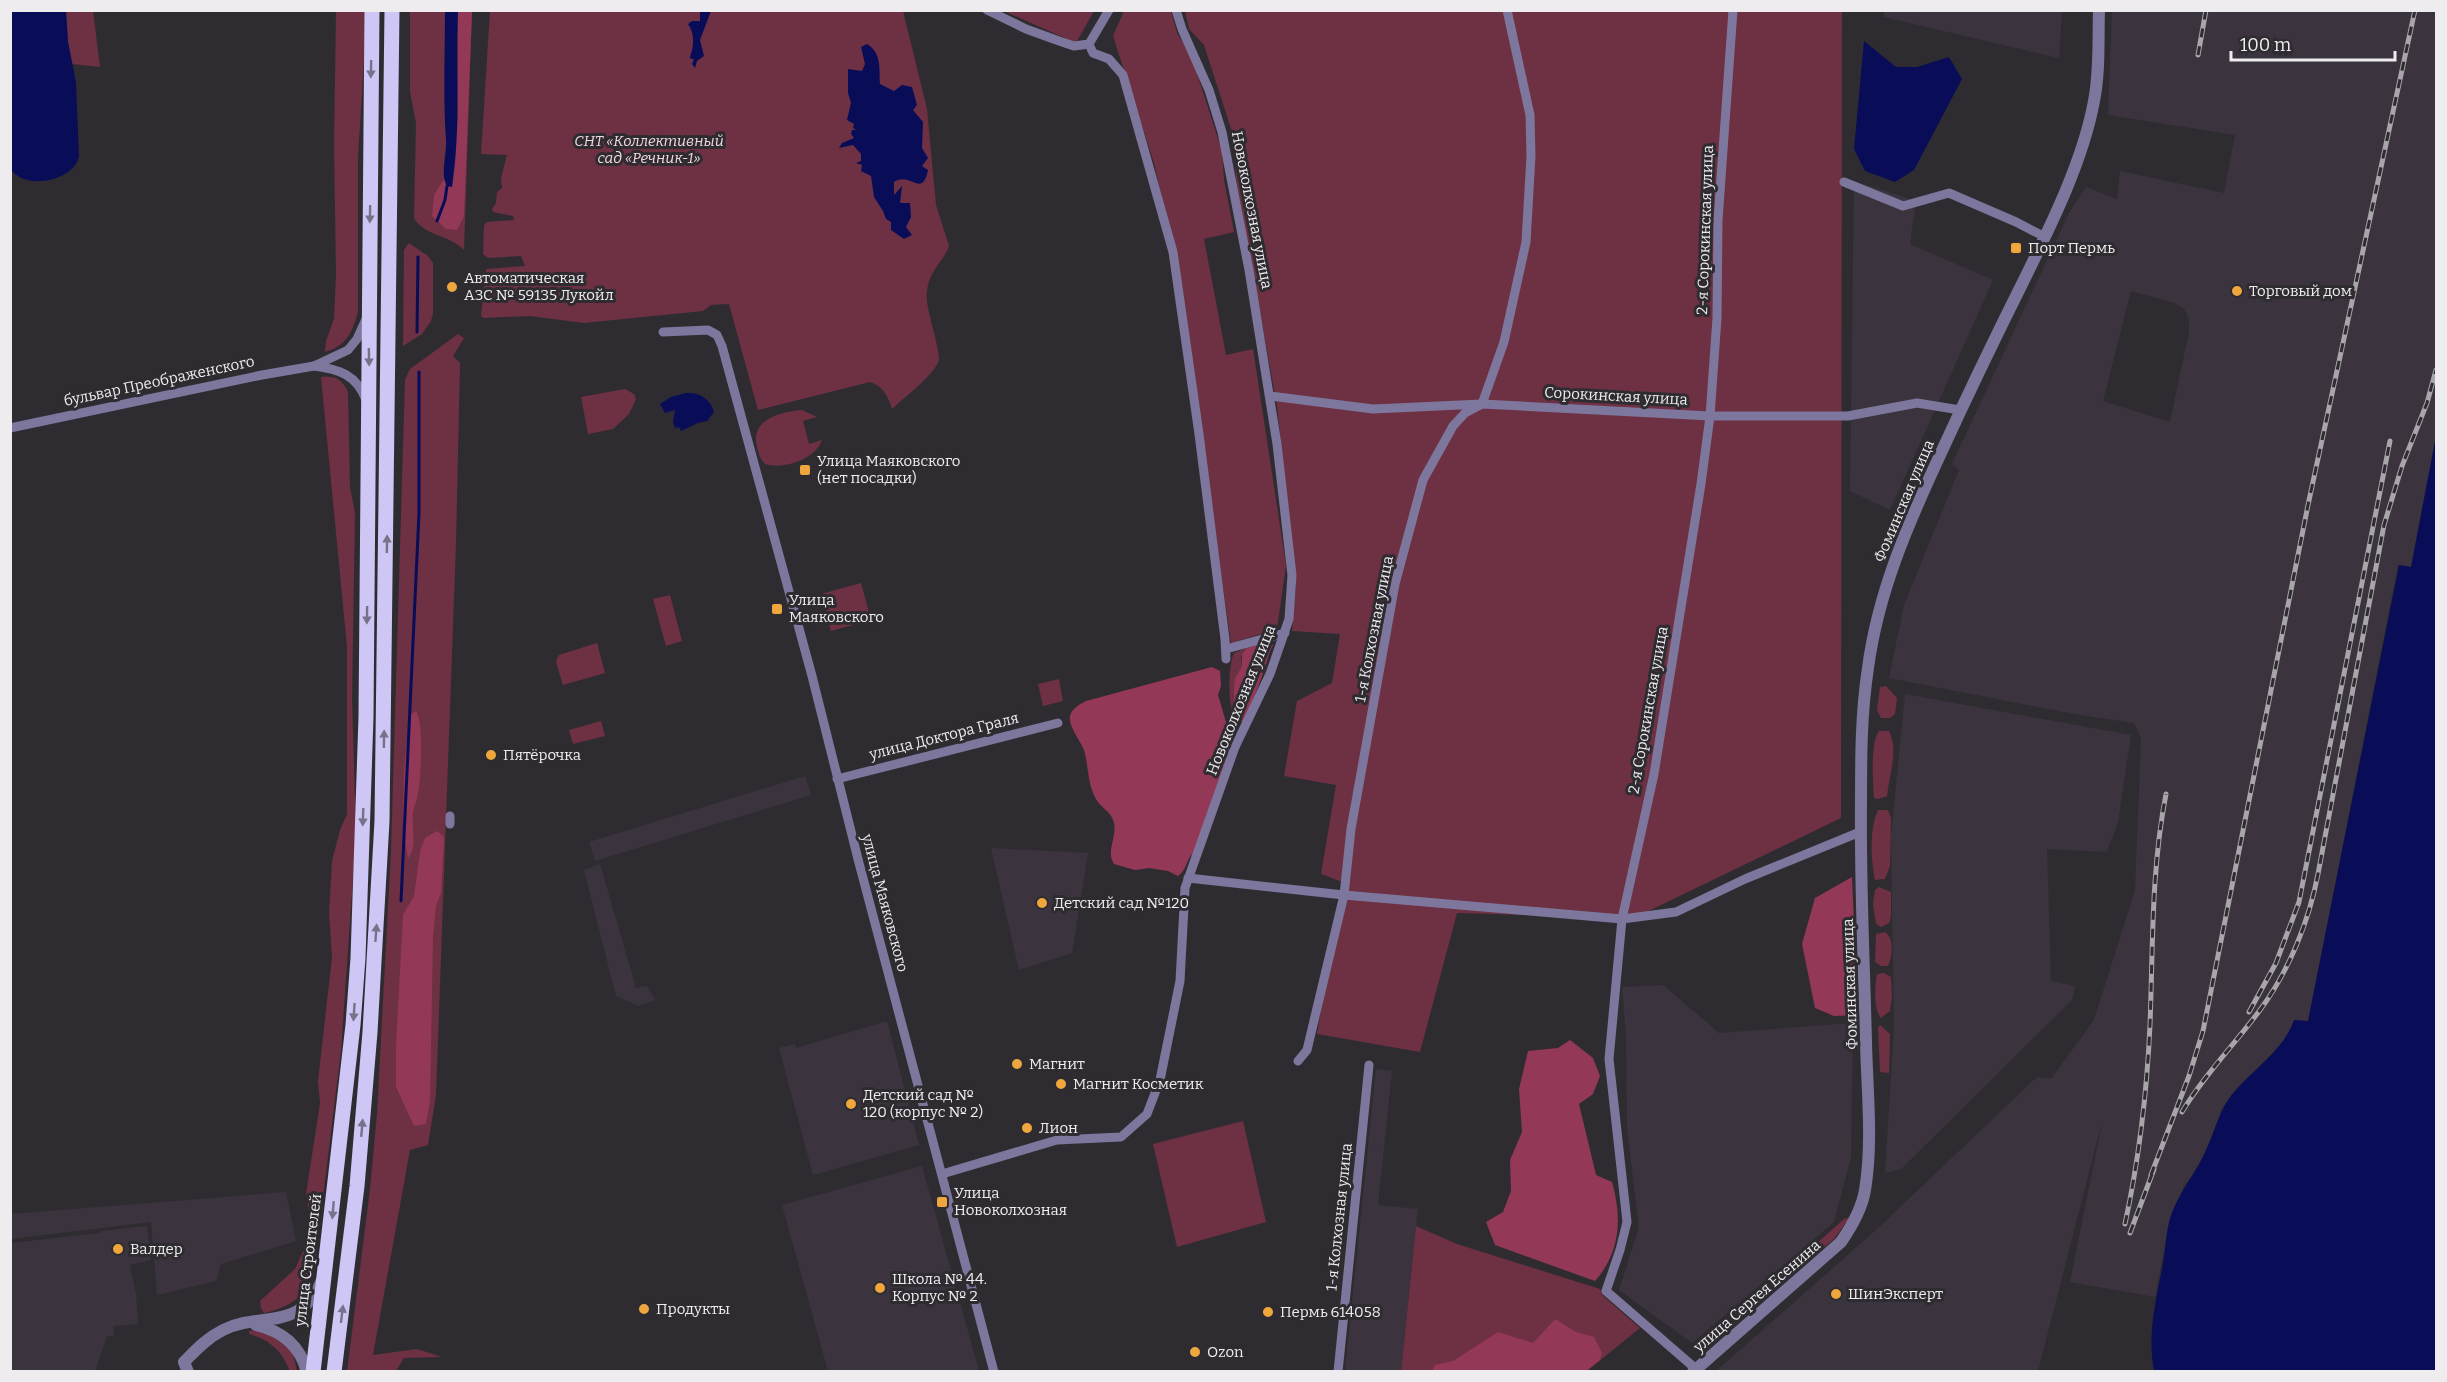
<svg xmlns="http://www.w3.org/2000/svg" width="2447" height="1382" font-family="Bitter,serif">
<style>
.built{fill:#3b343e;fill-rule:evenodd}
.green{fill:#6e3043}
.forest{fill:#943857}
.water{fill:#090d58}
.lines{fill:none;stroke-linecap:round;stroke-linejoin:round}
.stream{stroke:#090d58;stroke-width:3}
.minor{stroke:#7d779d;stroke-width:9}
.tertiary{stroke:#7d779d;stroke-width:12}
.primary{stroke:#cec6f5;stroke-width:15}
.rail-casing{stroke:#a8a6aa;stroke-width:5}
.rail{stroke:#2f2c31;stroke-width:3;stroke-dasharray:9;stroke-linecap:butt}
.oneway{fill:#777189}
.poi-dot{fill:#efa73d;stroke:#2f2c31;stroke-width:2}
.labels{text-anchor:middle;dominant-baseline:central;stroke-width:6;stroke-linejoin:round;paint-order:stroke}
.park-label{font-size:15px;font-style:italic;fill:#f3d7de;stroke:#2f2c31}
.street-label{font-size:15px;fill:#eeecef;stroke:#2f2c31}
.poi-label{font-size:15px;fill:#eeecef;stroke:#2f2c31;text-anchor:start}
</style>
<rect width="100%" height="100%" fill="#2f2c31"/>
<g class="built">
<path d="M1884,10L2062,11L2059,58L1884,17Z"/>
<path d="M2112,11H2436V436L2411,567L2398,565L2308,1022L2294,1020L2286,1040L2236,1089L2221,1110L2216,1130L2198,1168L2184,1186L2167,1234L2155,1297L2070,1282L2103,1118L2038,1371L1715,1372L1876,1230L2037,1077L2051,1079L2094,1020L2135,890L2141,738L2134,723L2074,714L1889,678L1904,605L1959,470L1952,464L2069,213L2086,187L2117,199L2120,171L2224,193L2235,135L2108,115ZM2131,291L2175,303L2184,309L2189,319V332L2170,422L2103,401Z"/>
<path d="M1854,181L1916,201L1910,244L1993,280L1890,510L1850,491Z"/>
<path d="M1905,694L2131,735L2118,822L2107,852L2047,849L2051,981L2075,986L2072,1000L1901,1169L1885,1173L1894,1028L1891,837Z"/>
<path d="M805,776L811,795L595,861L589,842Z"/>
<path d="M991,848L1088,853L1072,953L1019,970Z"/>
<path d="M600,864L636,988L647,986L655,1000L638,1006L616,996L584,870Z"/>
<path d="M1663,985L1719,1033L1853,1023L1851,1157L1834,1222L1692,1343L1619,1290L1639,1228L1627,1128L1626,1036L1622,987Z"/>
<path d="M887,1021L919,1145L813,1175L779,1048L795,1044L796,1048Z"/>
<path d="M1376,1069L1392,1071L1378,1205L1418,1209L1416,1226L1401,1371H1345Z"/>
<path d="M922,1166L979,1371H828L782,1205Z"/>
<path d="M286,1192L296,1241L221,1264L216,1281L157,1295L151,1222L11,1239V1214Z"/>
<path d="M147,1226L151,1260L130,1265L136,1294L138,1324L113,1326L114,1336H107L95,1371H11V1243L101,1233V1231Z"/>
</g>
<g class="green">
<path d="M66,11H93L100,67L72,64L68,42Z"/>
<path d="M336,11H367L358,157V311C353,332 346,346 325,352L326,341L334,319L336,274L334,145Z"/>
<path d="M410,11H472L464,250C450,235 424,236 414,218L416,123L410,92Z"/>
<path d="M490,11H903L927,109L936,205L949,246C944,261 929,270 927,291C924,309 943,352 938,363C930,378 905,397 892,409C888,396 883,386 870,382L758,410L729,304L711,305L703,311L584,323L530,316L484,318L481,316L486,269L525,266L521,256L488,258L483,254L484,225L487,222L514,220L513,216L493,212L492,209L496,203L497,192L502,188L501,178L507,155L481,154Z"/>
<path d="M1004,11H1094L1076,43Z"/>
<path d="M1124,11H1171L1177,33L1191,55L1222,151L1224,180L1234,232L1204,239L1226,355L1253,349L1286,565L1277,629L1231,643L1177,267L1154,163L1113,36Z"/>
<path d="M1185,11H1842L1841,818L1634,918L1457,913L1420,1052L1317,1034L1342,882L1321,874L1336,785L1284,776L1297,701L1332,683L1340,634L1292,631L1296,585L1277,406L1236,179L1235,141L1204,45L1189,29Z"/>
<path d="M409,243L428,256L433,263V313L431,321L422,334L403,346L404,250Z"/>
<path d="M458,334L464,338L453,356L460,363L456,543L436,1095L428,1145L410,1150L373,1355L417,1349L442,1357L404,1358L396,1371L347,1372L370,1189L377,1114L391,851L405,380L410,369Z"/>
<path d="M321,377C336,376 341,378 348,392L350,487L355,513L352,699L356,834L341,1051L314,1270C307,1296 289,1308 264,1313L261,1308L260,1301L295,1269L308,1241L310,1218L306,1194L320,1103L318,1081L332,957L329,913L332,861L340,830L347,814V647Z"/>
<path d="M625,389L634,394L636,399L629,414L613,429L588,434L581,397Z"/>
<path d="M802,410L817,417L803,421L809,444L822,440C816,459 784,470 765,464C760,459 759,454 757,447C750,419 780,412 802,410Z"/>
<path d="M861,583L871,620L831,631L821,594Z"/>
<path d="M670,595L682,641L666,646L653,599Z"/>
<path d="M597,643L605,673L563,685L556,662L559,655Z"/>
<path d="M1247,648L1241,657L1242,666L1235,678L1237,720C1227,712 1228,665 1234,653Z"/>
<path d="M1059,679L1063,701L1043,706L1038,684Z"/>
<path d="M1886,686L1897,698L1895,714L1890,718H1881L1877,710L1880,687Z"/>
<path d="M601,721L605,736L573,744L569,730Z"/>
<path d="M1879,731H1889C1899,750 1889,776 1887,796L1878,799L1874,798C1873,782 1870,743 1879,731Z"/>
<path d="M1878,810H1888L1891,818L1890,866L1885,879L1875,880C1871,860 1869,829 1878,810Z"/>
<path d="M1879,887L1891,892V917L1889,923L1881,927L1876,924L1873,904L1875,890Z"/>
<path d="M1885,932C1895,939 1892,957 1888,966H1881L1875,962L1876,934Z"/>
<path d="M1884,973L1891,977L1892,997L1890,1011L1881,1018C1873,1009 1875,986 1877,974Z"/>
<path d="M1880,1025L1890,1034L1889,1073L1880,1072L1878,1028Z"/>
<path d="M1243,1121L1266,1222L1177,1247L1153,1144Z"/>
<path d="M1850,1217L1834,1239L1734,1324H1727L1844,1219Z"/>
<path d="M1416,1226L1457,1244L1600,1289L1603,1296L1640,1328L1587,1371L1401,1372Z"/>
<path d="M258,1330C284,1341 292,1342 297,1371H290C282,1351 270,1340 249,1334V1331Z"/>
</g>
<g class="forest">
<path d="M458,11H472L464,216L457,230L446,229L432,216L434,195L444,179L447,186L458,117L456,78Z"/>
<path d="M1268,642L1273,645C1269,652 1268,659 1265,667C1259,686 1252,704 1243,721L1239,723L1235,717L1234,689L1235,678L1242,666V654L1247,648Z"/>
<path d="M1212,667L1220,671L1221,686L1218,695L1226,722L1229,752L1199,849C1184,857 1190,867 1178,876L1168,871L1149,868L1135,870L1114,864C1105,851 1119,835 1113,820C1110,811 1100,807 1096,799C1087,783 1089,767 1084,750C1080,740 1068,726 1070,716C1072,708 1080,704 1086,701Z"/>
<path d="M416,711C424,723 421,778 418,794C417,800 414,806 413,812C411,826 418,846 408,858L403,829L404,772L409,715Z"/>
<path d="M437,831L444,837L441,893L436,906L433,937L430,1101L426,1124L414,1126L396,1087V1046L403,915L414,896L420,852L425,838Z"/>
<path d="M1852,877L1858,1015L1834,1016L1815,1008L1802,944L1815,898Z"/>
<path d="M1570,1040L1593,1058L1600,1076L1593,1094L1579,1104L1596,1175L1612,1182C1622,1217 1621,1252 1595,1281L1495,1245L1486,1222L1503,1212L1511,1191L1510,1160L1522,1132L1519,1089L1528,1051L1558,1048Z"/>
<path d="M1555,1319L1576,1332L1594,1337L1602,1353L1600,1360L1586,1371H1432L1435,1365L1453,1361L1498,1332L1533,1343Z"/>
</g>
<g class="water">
<path d="M10,11H66L68,42L76,82L79,156C75,181 24,191 11,169Z"/>
<path d="M445,11H458C456,70 461,129 452,187L447,186C440,173 447,155 446,140C443,97 445,54 445,11Z"/>
<path d="M700,11H711L700,40L704,56L697,61L695,68L692,64L694,59H691L690,57C694,45 695,34 688,24L692,21H700Z"/>
<path d="M1864,41L1896,67H1917L1949,57L1962,79L1914,170L1895,182L1865,171L1854,149Z"/>
<path d="M867,44C882,53 879,69 880,84L894,91L902,85L912,87L917,105L913,110L923,122L922,148L928,158L922,166L928,170C922,199 911,171 894,182V195L902,186L900,203H910L911,217L906,227L912,235L904,239L891,230V222L886,219L883,211L874,197L871,176L861,171L862,165L856,163L861,161V154L853,145L839,148L842,143L854,138L851,134L852,130H856L853,128L854,124L847,120L851,103L848,93V69L862,71L865,64L861,47Z"/>
<path d="M686,393C699,392 711,399 714,412L707,421L698,423L681,431L679,427L675,428L673,422L675,410L665,413L660,404L671,397Z"/>
<path d="M2436,436V1371H2154C2147,1333 2156,1301 2163,1263C2166,1246 2166,1226 2173,1210C2182,1188 2197,1171 2206,1150C2214,1133 2218,1115 2228,1100C2249,1071 2282,1054 2294,1020L2308,1021L2399,565L2411,567Z"/>
</g>
<g class="lines">
<g class="stream">
<path d="M437,221L445,200L447,186"/>
<path d="M417,332L418,257"/>
<path d="M401,901L419,513V372"/>
</g>
<g class="minor">
<path d="M987,10L1026,29L1059,41L1074,46L1089,44L1109,10"/>
<path d="M1089,44L1093,53L1109,59L1123,75L1173,252L1199,434L1225,639L1226,659"/>
<path d="M1844,182L1903,206L1949,193L2016,222L2045,237"/>
<path d="M663,332L708,330L717,335L722,346L812,676L859,863L994,1372"/>
<path d="M314,366C339,369 357,375 366,400"/>
<path d="M1270,396L1373,409L1482,404L1710,416H1848L1917,403L1960,410"/>
<path d="M10,428L262,375L314,366L348,350L357,339L366,319"/>
<path d="M1226,649L1285,633"/>
<path d="M837,779L1058,723"/>
<path d="M450,824V816"/>
<path d="M1188,878L1344,895L1622,919L1676,912L1745,879L1860,832"/>
<path d="M1298,1061L1307,1050L1344,895L1351,829L1395,584L1423,480L1453,426L1465,413L1482,404L1504,342L1526,242L1531,156L1530,115L1507,10"/>
<path d="M942,1174L1057,1140L1121,1137L1147,1114L1160,1080L1180,981L1185,888L1235,747L1270,674L1289,619L1292,575L1277,444L1249,270L1222,132L1209,90L1182,29L1176,10"/>
<path d="M1696,1369L1606,1291L1620,1250L1627,1222L1609,1059L1622,919L1654,774L1701,484L1710,416L1717,318L1718,220L1733,10"/>
<path d="M1338,1372L1369,1065"/>
</g>
<g class="tertiary">
<path d="M256,1325C282,1331 300,1345 307,1372"/>
<path d="M188,1372L184,1362C196,1350 207,1338 223,1330C261,1311 300,1333 322,1280"/>
<path d="M1693,1372L1841,1242C1852,1226 1862,1209 1865,1190C1873,1142 1867,1090 1866,1042C1864,962 1860,882 1861,803C1861,758 1861,713 1868,668C1878,592 1908,524 1940,455C1967,396 1995,338 2024,280C2051,225 2083,161 2094,101C2100,71 2098,40 2099,10"/>
</g>
<g class="primary">
<path d="M313,1372L353,1025L358,958L366,717L372,10"/>
<path d="M334,1372L357,1186L370,1032L382,821L392,10"/>
</g>
<defs>
<g id="rail">
<path d="M2198,55L2206,10"/>
<path d="M2249,1012L2276,963L2299,902L2390,441"/>
<path d="M2182,1112C2204,1075 2235,1044 2260,1010C2289,971 2309,921 2318,874L2384,525L2402,466L2427,403L2436,370"/>
<path d="M2151,1175L2189,1076L2203,1031L2308,505L2415,10"/>
<path d="M2125,1224C2139,1159 2147,1091 2150,1025C2153,947 2151,871 2166,794"/>
<path d="M2130,1233L2154,1169"/>
</g>
</defs>
<use href="#rail" class="rail-casing"/>
<use href="#rail" class="rail"/>
</g>
<defs><path id="oneway-solid" d="M-6-.8H1V-3.2L6.5 0L1 3.2V.8H-6Z" transform="scale(1.5)"/></defs>
<g class="oneway">
<use href="#oneway-solid" transform="translate(371 69) rotate(91)"/>
<use href="#oneway-solid" transform="translate(370 214) rotate(91)"/>
<use href="#oneway-solid" transform="translate(369 357) rotate(89)"/>
<use href="#oneway-solid" transform="translate(387 544) rotate(-89)"/>
<use href="#oneway-solid" transform="translate(367 615) rotate(91)"/>
<use href="#oneway-solid" transform="translate(384 739) rotate(-89)"/>
<use href="#oneway-solid" transform="translate(363 817) rotate(92)"/>
<use href="#oneway-solid" transform="translate(376 933) rotate(-86)"/>
<use href="#oneway-solid" transform="translate(354 1012) rotate(94)"/>
<use href="#oneway-solid" transform="translate(362 1128) rotate(-85)"/>
<use href="#oneway-solid" transform="translate(333 1210) rotate(95)"/>
<use href="#oneway-solid" transform="translate(342 1314) rotate(-83)"/>
</g>
<g class="poi-dot">
<rect x="2010" y="242" width="12" height="12" rx="3"/>
<circle cx="452" cy="287" r="6"/>
<circle cx="2237" cy="291" r="6"/>
<rect x="799" y="464" width="12" height="12" rx="3"/>
<rect x="771" y="603" width="12" height="12" rx="3"/>
<circle cx="491" cy="755" r="6"/>
<circle cx="1042" cy="903" r="6"/>
<circle cx="1017" cy="1064" r="6"/>
<circle cx="1061" cy="1084" r="6"/>
<circle cx="851" cy="1104" r="6"/>
<circle cx="1027" cy="1128" r="6"/>
<rect x="936" y="1196" width="12" height="12" rx="3"/>
<circle cx="118" cy="1249" r="6"/>
<circle cx="880" cy="1288" r="6"/>
<circle cx="1836" cy="1294" r="6"/>
<circle cx="644" cy="1309" r="6"/>
<circle cx="1268" cy="1312" r="6"/>
<circle cx="1195" cy="1352" r="6"/>
</g>
<g class="labels">
<g class="park-label">
<text x="649" y="141">СНТ «Коллективный<tspan x="649" dy="17">сад «Речник-1»</tspan></text>
</g>
<g class="street-label">
<text transform="translate(1252 210) rotate(79)">Новоколхозная улица</text>
<text transform="translate(1705 230) rotate(-88)">2-я Сорокинская улица</text>
<text transform="translate(159 381) rotate(-12)">бульвар Преображенского</text>
<text transform="translate(1616 396) rotate(3)">Сорокинская улица</text>
<text transform="translate(1904 501) rotate(-67)">Фоминская улица</text>
<text transform="translate(1374 629) rotate(-79)">1-я Колхозная улица</text>
<text transform="translate(1241 700) rotate(-68)">Новоколхозная улица</text>
<text transform="translate(1648 710) rotate(-80)">2-я Сорокинская улица</text>
<text transform="translate(944 736) rotate(-14)">улица Доктора Граля</text>
<text transform="translate(885 903) rotate(75)">улица Маяковского</text>
<text transform="translate(1850 984) rotate(-92)">Фоминская улица</text>
<text transform="translate(1339 1217) rotate(-84)">1-я Колхозная улица</text>
<text transform="translate(308 1260) rotate(-83)">улица Строителей</text>
<text transform="translate(1757 1296) rotate(-41)">улица Сергея Есенина</text>
</g>
<g class="poi-label">
<text x="2028" y="248">Порт Пермь</text>
<text x="464" y="278">Автоматическая<tspan x="464" dy="17">АЗС № 59135 Лукойл</tspan></text>
<text x="2249" y="291">Торговый дом</text>
<text x="817" y="461">Улица Маяковского<tspan x="817" dy="17">(нет посадки)</tspan></text>
<text x="789" y="600">Улица<tspan x="789" dy="17">Маяковского</tspan></text>
<text x="503" y="755">Пятёрочка</text>
<text x="1054" y="903">Детский сад №120</text>
<text x="1029" y="1064">Магнит</text>
<text x="1073" y="1084">Магнит Косметик</text>
<text x="863" y="1095">Детский сад №<tspan x="863" dy="17">120 (корпус № 2)</tspan></text>
<text x="1039" y="1128">Лион</text>
<text x="954" y="1193">Улица<tspan x="954" dy="17">Новоколхозная</tspan></text>
<text x="130" y="1249">Валдер</text>
<text x="892" y="1279">Школа № 44.<tspan x="892" dy="17">Корпус № 2</tspan></text>
<text x="1848" y="1294">ШинЭксперт</text>
<text x="656" y="1309">Продукты</text>
<text x="1280" y="1312">Пермь 614058</text>
<text x="1207" y="1352">Ozon</text>
</g>
</g>
<rect width="2447" height="1382" fill="none" stroke="#eeecef" stroke-width="24"/>
<path d="M2231 51v9h164v-9" fill="none" stroke="#eeecef" stroke-width="3"/>
<text x="2240" y="51" font-size="18" fill="#eeecef" stroke="#2f2c31" stroke-width="4.5" paint-order="stroke">100 m</text>
</svg>
